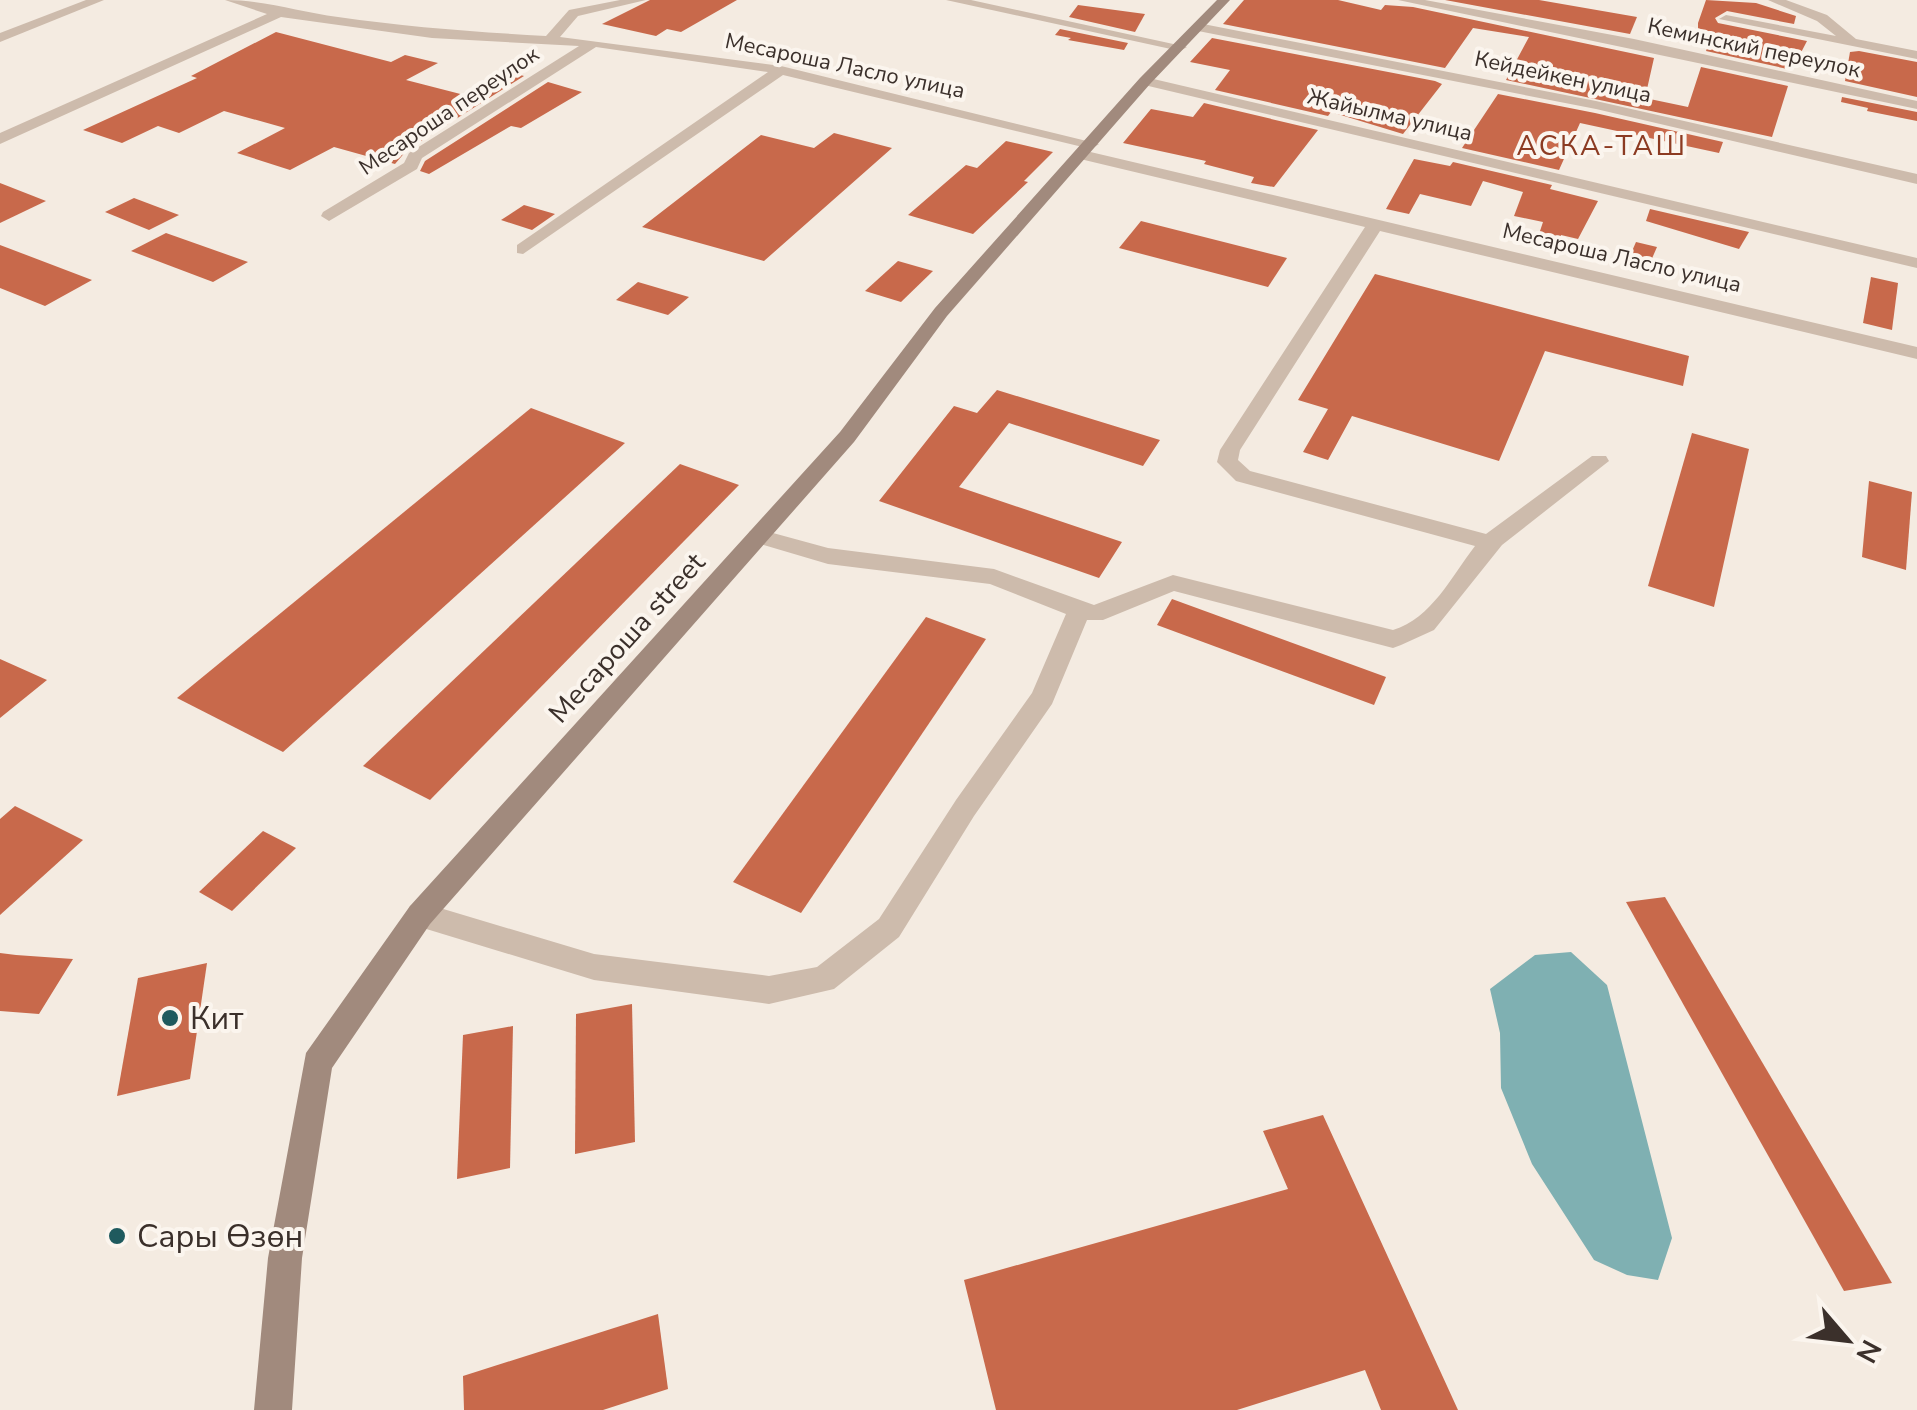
<svg xmlns="http://www.w3.org/2000/svg" width="1917" height="1410" font-family="'Nunito Sans',sans-serif">
<style>
.water{fill:#7fb0b2}
.building{fill:#c8694b}
.lines{fill:none;stroke-linecap:round;stroke-linejoin:round}
.street{fill:#cdbbac;fill-rule:evenodd}
.secondary{fill:#a18a7d;fill-rule:evenodd}
.poi-dot{fill:#1f5a5e;stroke:#fbf5ee;stroke-width:4}
.labels{text-anchor:middle;dominant-baseline:central;stroke-width:8;stroke-linejoin:round;paint-order:stroke}
.far-street-label{font-size:22px;fill:#3b302b;stroke:#fbf5ee}
.far-quarter-label{font-size:28px;letter-spacing:2.5px;fill:#8c3b22;stroke:#fbf5ee}
.street-label{font-size:28px;fill:#3b302b;stroke:#fbf5ee}
.near-poi-label{font-size:32px;fill:#3b302b;stroke:#fbf5ee;text-anchor:start}
</style>
<rect width="100%" height="100%" fill="#f4ebe1"/>
<path class="water" d="M1571,952L1607,985L1672,1238L1658,1280L1627,1275L1594,1260L1532,1164L1501,1088L1500,1033L1490,989L1535,955Z"/>
<g class="building">
<path d="M650,0H737L681,32L667,29L656,36L602,24Z"/>
<path d="M1244,0H1338L1381,10L1385,5L1413,7L1654,58L1645,98L1688,107L1701,67L1788,86L1772,137L1506,80L1529,37L1473,28L1445,68L1223,24Z"/>
<path d="M1445,0H1539L1637,17L1630,34Z"/>
<path d="M1706,0L1756,3L1796,16L1794,24L1727,11L1715,18L1718,23L1807,41L1792,70L1706,51L1713,32L1698,29V23Z"/>
<path d="M1078,5L1145,14L1135,32L1069,17Z"/>
<path d="M1060,29L1128,43L1124,50L1068,40L1071,38L1055,35Z"/>
<path d="M276,32L391,62L405,55L438,63L406,80L476,98L517,74L524,76L407,150L395,164L334,147L290,170L237,153L285,128L224,111L179,133L158,126L122,143L83,130L197,78L191,76Z"/>
<path d="M1212,38L1435,81L1442,84L1403,134L1331,112L1328,116L1215,90L1230,70L1190,62Z"/>
<path d="M1859,51L1917,62V97L1845,81L1850,52Z"/>
<path d="M548,82L582,92L521,128L511,126L429,174L420,171L425,161Z"/>
<path d="M1498,94L1595,113L1723,142L1719,153L1580,123L1559,170L1462,148Z"/>
<path d="M1842,97L1917,112V121L1867,111L1868,108L1841,102Z"/>
<path d="M1204,103L1318,130L1274,187L1251,183L1254,177L1204,164L1206,161L1123,143L1151,109L1193,117Z"/>
<path d="M834,133L892,148L764,261L642,227L761,135L814,148Z"/>
<path d="M1006,141L1053,152L1024,181L1028,182L973,234L908,215L966,165L977,168Z"/>
<path d="M1414,159L1450,166L1453,162L1552,185L1550,189L1598,201L1578,239L1561,235L1556,247L1536,243L1543,222L1514,216L1523,192L1483,181L1471,206L1420,194L1409,214L1386,209Z"/>
<path d="M0,183L46,201L0,223Z"/>
<path d="M134,198L179,215L149,230L105,212Z"/>
<path d="M524,205L555,214L532,230L501,220Z"/>
<path d="M1650,209L1749,232L1739,249L1646,221Z"/>
<path d="M1141,221L1287,258L1268,287L1119,248Z"/>
<path d="M166,233L248,262L213,282L131,251Z"/>
<path d="M1636,242L1657,247L1646,272L1625,267Z"/>
<path d="M0,245L29,256L92,280L45,306L0,288Z"/>
<path d="M898,261L933,271L901,302L865,291Z"/>
<path d="M1375,274L1689,356L1683,386L1545,351L1499,461L1352,416L1328,460L1303,452L1328,409L1298,400Z"/>
<path d="M1871,277L1898,283L1892,330L1863,323Z"/>
<path d="M638,282L689,297L668,315L616,300Z"/>
<path d="M997,390L1160,440L1143,466L1009,423L959,487L1122,542L1099,578L879,501L954,406L977,413Z"/>
<path d="M531,408L625,443L283,752L177,698Z"/>
<path d="M1692,433L1749,449L1714,607L1648,586Z"/>
<path d="M680,464L739,485L430,800L363,766Z"/>
<path d="M1869,481L1912,492L1906,570L1862,557Z"/>
<path d="M1172,599L1386,677L1374,705L1157,625Z"/>
<path d="M926,617L986,639L801,913L733,882Z"/>
<path d="M0,659L47,680L0,718Z"/>
<path d="M15,806L83,840L0,915V819Z"/>
<path d="M263,831L296,848L232,911L199,892Z"/>
<path d="M1665,897L1892,1283L1844,1291L1626,902Z"/>
<path d="M0,953L16,955L73,959L39,1014L0,1011Z"/>
<path d="M207,963L190,1079L117,1096L138,978Z"/>
<path d="M632,1004L635,1142L575,1154L576,1014Z"/>
<path d="M513,1026L510,1168L457,1179L463,1035Z"/>
<path d="M1323,1115L1458,1410H1381L1365,1370L1237,1410H996L964,1280L1288,1189L1263,1131Z"/>
<path d="M658,1314L668,1389L603,1410H464L463,1376Z"/>
</g>
<g class="lines">
<g class="street">
<path d="M86,0H104L0,42V33Z"/>
<path d="M225,0C264,0 299,12 338,17C407,27 476,32 546,36L569,10L620,0H646L578,16L560,37L781,66L1099,144L1091,149L783,75L523,254L517,253V245L768,72L596,47L422,158L417,169L329,221L321,216L323,212L404,163L409,153L579,46L432,38L281,17L0,144V133L267,14Z"/>
<path d="M946,0H971L1187,47L1180,51Z"/>
<path d="M1398,0H1425L1634,39L1917,101V109Z"/>
<path d="M1768,0H1786L1827,15L1856,39L1917,51V59L1719,19L1726,15L1836,36L1817,21Z"/>
<path d="M1198,23L1596,101L1917,174V184L1596,109L1193,30L1191,27Z"/>
<path d="M1145,77L1917,258V268L1140,84L1138,81Z"/>
<path d="M1082,150L1917,347V359L1380,231L1240,450L1238,460L1250,471L1486,534L1592,456H1606L1609,461L1502,545L1434,630L1401,645L1393,648L1174,591L1103,620H1087L1052,704L974,816L899,937L834,989L769,1004L594,980L410,924L406,915L410,906L420,902L594,954L769,976L817,967L879,919L956,800L1032,693L1066,614L990,584L828,564L750,541L747,536L750,531L758,529L828,548L994,569L1094,605L1173,575L1393,630C1432,618 1451,577 1475,546L1236,481L1217,462L1220,450L1365,227L1076,158V152Z"/>
</g>
<path class="secondary" d="M1217,0H1230L1150,84L947,316L854,442L430,924L332,1068L302,1258L292,1410H254L268,1258L306,1053L410,906L840,432L935,308L1140,78Z"/>
</g>
<g class="poi-dot">
<circle cx="170" cy="1018" r="10"/>
<circle cx="117" cy="1236" r="10"/>
</g>
<g class="labels">
<g class="far-street-label">
<text transform="translate(1754 48) rotate(12)">Кеминский переулок</text>
<text transform="translate(845 66) rotate(12)">Месароша Ласло улица</text>
<text transform="translate(1563 77) rotate(12)">Кейдейкен улица</text>
<text transform="translate(449 111) rotate(-34)">Месароша переулок</text>
<text transform="translate(1390 115) rotate(13)">Жайылма улица</text>
<text transform="translate(1622 258) rotate(13)">Месароша Ласло улица</text>
</g>
<g class="far-quarter-label">
<text x="1602" y="146">АСКА-ТАШ</text>
</g>
<g class="street-label">
<text transform="translate(627 638) rotate(-48)">Месароша street</text>
</g>
<g class="near-poi-label">
<text x="190" y="1018">Кит</text>
<text x="137" y="1236">Сары Өзөн</text>
</g>
</g>
<g transform="translate(1847 1340) rotate(118)" stroke="#fbf5ee" stroke-width="8" paint-order="stroke">
<path d="M0-8L18 38L0 25L-18 38Z" fill="#3b302b"/>
<text y="-15" font-size="28" font-weight="bold" text-anchor="middle" fill="#3b302b">N</text>
</g>
</svg>
